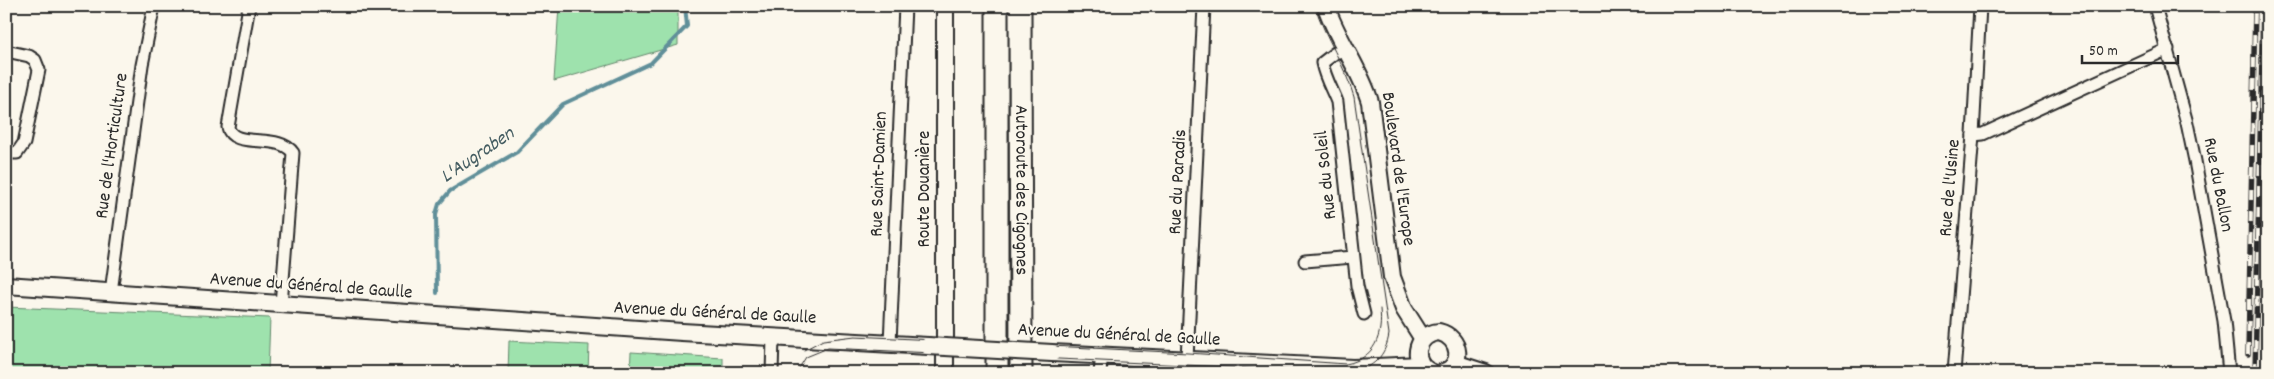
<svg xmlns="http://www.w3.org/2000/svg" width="2274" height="379" font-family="Dekko,sans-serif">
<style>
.green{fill:#9ee2ad;stroke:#64866c}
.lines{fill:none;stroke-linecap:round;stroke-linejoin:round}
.stream{stroke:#608f99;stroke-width:4}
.street-casing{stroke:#2b2b2b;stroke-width:15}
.secondary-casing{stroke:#2b2b2b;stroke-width:20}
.highway-casing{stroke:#2b2b2b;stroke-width:25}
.street{stroke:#fbf7ec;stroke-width:11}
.secondary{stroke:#fbf7ec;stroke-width:16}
.highway{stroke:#fbf7ec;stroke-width:21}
.tram{stroke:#2b2b2b;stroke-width:1}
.rail-casing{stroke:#2b2b2b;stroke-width:5.5}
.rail{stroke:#fbf7ec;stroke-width:4;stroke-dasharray:11;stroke-linecap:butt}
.secondary-bridge-casing{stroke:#2b2b2b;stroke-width:20;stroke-linecap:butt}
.secondary-bridge{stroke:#fbf7ec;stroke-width:16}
.labels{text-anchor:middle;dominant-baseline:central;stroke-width:4.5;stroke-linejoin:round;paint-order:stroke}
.street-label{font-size:19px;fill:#2b2b2b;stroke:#fbf7ec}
.water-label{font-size:20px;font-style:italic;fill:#455d62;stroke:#fbf7ec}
</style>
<rect width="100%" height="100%" fill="#fbf7ec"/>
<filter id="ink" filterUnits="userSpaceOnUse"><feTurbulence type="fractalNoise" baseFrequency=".02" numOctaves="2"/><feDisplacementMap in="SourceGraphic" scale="10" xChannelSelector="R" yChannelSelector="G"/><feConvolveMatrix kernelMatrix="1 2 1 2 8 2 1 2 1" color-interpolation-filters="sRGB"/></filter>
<g filter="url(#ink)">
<g class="green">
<path d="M559,6H678V45L554,81Z"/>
<path d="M6,307L270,318L268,373H6Z"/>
<path d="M509,341L589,345L588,373H508Z"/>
<path d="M631,352L723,358V373H630Z"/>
</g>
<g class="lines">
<path class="stream" d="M437,293L436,214L439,204L450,191L517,152L563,104L651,63L687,26L685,6"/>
<defs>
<g id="street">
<path d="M249,6L228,127C232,150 280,132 293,153L281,305"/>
<path d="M2155,6L2187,123L2195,161L2224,321L2229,373"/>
<path d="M1346,50L1335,53L1322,63C1325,78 1332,89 1337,102L1357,286L1364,314"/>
<path d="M6,51L29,56L35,60L39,70L24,143L17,153H6"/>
<path d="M1973,135L1983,134L2168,49"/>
<path d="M1305,261L1353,257"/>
<path d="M111,292L142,65L154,6"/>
<path d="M890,343L905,6"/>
<path d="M1187,359L1204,6"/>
<path d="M772,373L773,338"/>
<path d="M1100,373L1102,354"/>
<path d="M1954,373L1973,135L1980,6"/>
</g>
<g id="secondary">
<path d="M1326,6C1337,40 1360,68 1370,102L1392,277L1404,309L1423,339"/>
<path d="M6,285L682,332L928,346"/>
<path d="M1052,353L1353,368L1421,365"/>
<path d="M1455,363L1486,373"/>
<path d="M945,373V6"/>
<path d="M1433,373C1410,365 1414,334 1439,332C1461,337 1465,367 1441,373"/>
</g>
<g id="highway">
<path id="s1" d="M1020,6L1021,373"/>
<path d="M997,373V6"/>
</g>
</defs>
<use href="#street" class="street-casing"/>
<use href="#secondary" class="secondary-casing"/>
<use href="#highway" class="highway-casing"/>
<use href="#street" class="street"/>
<use href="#secondary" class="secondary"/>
<use href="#highway" class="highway"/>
<g class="tram">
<path d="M804,350L823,340L855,336L1188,353L1346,364C1375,358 1383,336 1380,309"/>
<path d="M796,373L806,357L828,348L1352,373C1373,368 1386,356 1389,334L1354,97C1345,65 1325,38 1315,6"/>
</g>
<defs>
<g id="rail">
<path d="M2248,354L2255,6"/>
<path d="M2255,373L2263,6"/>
</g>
</defs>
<use href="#rail" class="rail-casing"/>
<use href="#rail" class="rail"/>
<defs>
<path id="secondary-bridge" d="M928,346L1052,353"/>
</defs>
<use href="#secondary-bridge" class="secondary-bridge-casing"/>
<use href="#secondary-bridge" class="secondary-bridge"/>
</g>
</g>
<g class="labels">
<g class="street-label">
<text transform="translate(113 146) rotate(-82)">Rue de l'Horticulture</text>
<text transform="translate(1397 169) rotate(82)">Boulevard de l'Europe</text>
<text transform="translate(880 174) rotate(-88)">Rue Saint-Damien</text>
<text transform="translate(1327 175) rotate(-96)">Rue du Soleil</text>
<text transform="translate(1179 182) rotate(-87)">Rue du Paradis</text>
<text transform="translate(2217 185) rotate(79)">Rue du Ballon</text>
<text transform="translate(1951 188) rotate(-85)">Rue de l'Usine</text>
<text transform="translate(925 189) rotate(-90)">Route Douanière</text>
<text stroke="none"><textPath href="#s1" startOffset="184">Autoroute des Cigognes</textPath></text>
<text transform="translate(311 287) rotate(4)">Avenue du Général de Gaulle</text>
<text transform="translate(715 314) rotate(3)">Avenue du Général de Gaulle</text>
<text transform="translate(1119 336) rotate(3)">Avenue du Général de Gaulle</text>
</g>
<g class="water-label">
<text transform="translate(478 156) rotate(-34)">L'Augraben</text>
</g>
</g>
<rect width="2274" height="379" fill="none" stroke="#fbf7ec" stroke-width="25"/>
<rect x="12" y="12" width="2249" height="354" fill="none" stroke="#2b2b2b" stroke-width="2" filter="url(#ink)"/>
<path d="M2082 55v8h96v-8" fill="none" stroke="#2b2b2b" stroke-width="2.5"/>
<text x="2089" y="55" font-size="15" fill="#2b2b2b" stroke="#fbf7ec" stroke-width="4" paint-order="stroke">50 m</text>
</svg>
